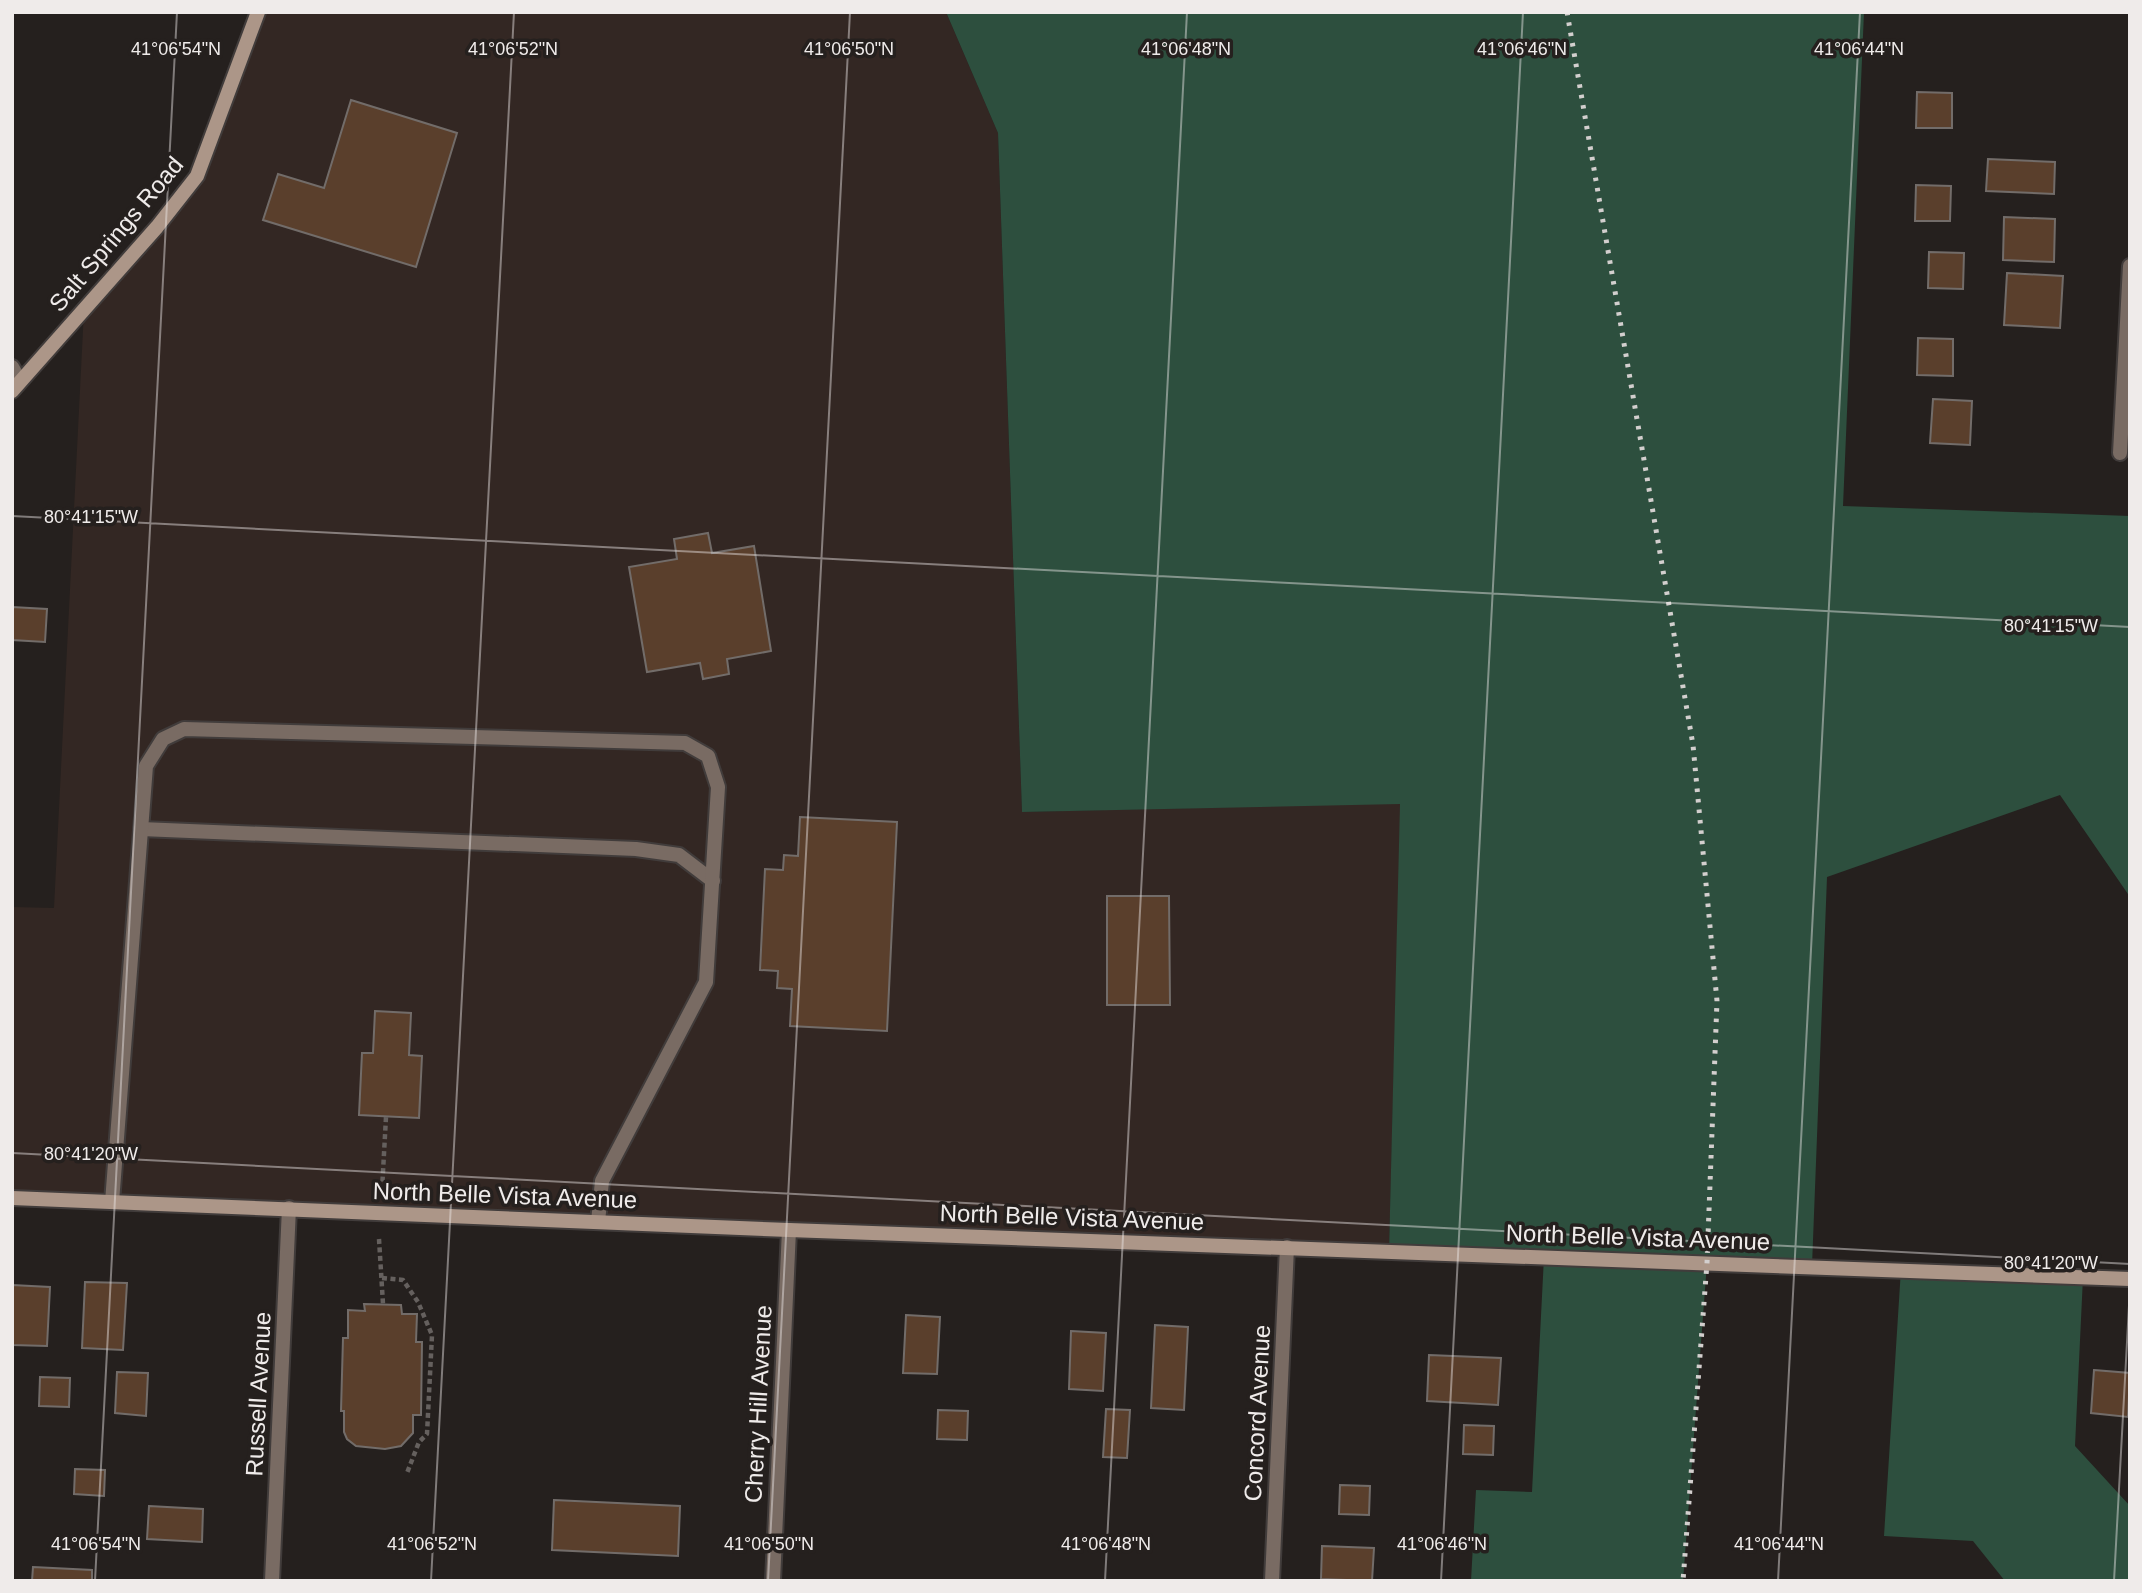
<svg xmlns="http://www.w3.org/2000/svg" width="2142" height="1593" font-family="Arial,sans-serif">
<style>
.built{fill:#332723}
.forest{fill:#2d4f3e}
.building{fill:#5a3f2c;stroke:#726c69;stroke-width:2}
.lines{fill:none;stroke-linecap:round;stroke-linejoin:round}
.lane-casing{stroke:#413c3b;stroke-width:18}
.street-casing{stroke:#413c3b;stroke-width:18}
.secondary-casing{stroke:#413c3b;stroke-width:18}
.path{stroke:#65605e;stroke-width:4.5;stroke-dasharray:5 3.5;stroke-linecap:butt}
.lane{stroke:#796b63;stroke-width:14}
.street{stroke:#796b63;stroke-width:14}
.secondary{stroke:#ac9688;stroke-width:14}
.rail{stroke:#d3cfce;stroke-width:5;stroke-dasharray:3.5 7;stroke-linecap:butt}
.ticks{fill:none;stroke:#efebea;stroke-width:2;stroke-opacity:0.45}
.labels{text-anchor:middle;dominant-baseline:central;stroke-width:7;stroke-linejoin:round;paint-order:stroke}
.street-label{font-size:24px;fill:#efebea;stroke:#25201e}
.ticks-label{font-size:18px;text-anchor:middle;fill:#efebea;stroke:#25201e;stroke-width:7;stroke-linejoin:round;paint-order:stroke}
</style>
<rect width="100%" height="100%" fill="#25201e"/>
<path class="built" d="M258,12H946L998,133L1022,812L1401,803L1389,1251L12,1198V907L54,908L84,310L197,176Z"/>
<g class="forest">
<path d="M946,12H1864L1843,506L2130,516V897L2060,795L1827,877L1812,1266L1707,1263L1683,1581H1471L1476,1490L1532,1492L1544,1257L1389,1251L1400,804L1022,812L998,133Z"/>
<path d="M1901,1269L2083,1277L2075,1446L2130,1506V1581H2005L1973,1541L1884,1536Z"/>
</g>
<g class="building">
<path d="M1917,92L1952,93V128H1916Z"/>
<path d="M351,100L457,133L416,267L263,220L278,174L324,188Z"/>
<path d="M1988,159L2055,162L2054,194L1986,191Z"/>
<path d="M1916,185L1951,186L1950,221H1915Z"/>
<path d="M2004,217L2055,219L2054,262L2003,260Z"/>
<path d="M1929,252L1964,253L1963,289L1928,288Z"/>
<path d="M2007,273L2063,276L2060,328L2004,325Z"/>
<path d="M1918,338L1953,339V376L1917,375Z"/>
<path d="M1933,399L1972,401L1970,445L1930,443Z"/>
<path d="M708,533L712,553L754,546L771,651L727,659L729,674L703,679L700,663L647,672L629,567L677,559L674,539Z"/>
<path d="M12,607L47,609L45,642L12,640Z"/>
<path d="M800,817L897,822L887,1031L790,1026L792,989L777,988L778,971L760,970L765,869L783,870L784,855L798,856Z"/>
<path d="M1107,896H1169L1170,1005H1107Z"/>
<path d="M375,1011L411,1013L409,1055L422,1056L419,1118L359,1115L362,1053H373Z"/>
<path d="M85,1282L127,1283L123,1350L82,1348Z"/>
<path d="M12,1285L50,1287L47,1346L12,1345Z"/>
<path d="M364,1304L401,1305L402,1314H417L416,1342H422L421,1415H413V1433L401,1446L385,1449L356,1446L347,1439L344,1432V1411H341L343,1338H348V1310L365,1311Z"/>
<path d="M906,1315L940,1317L937,1374L903,1373Z"/>
<path d="M1155,1325L1188,1327L1184,1410L1151,1408Z"/>
<path d="M1071,1331L1106,1333L1103,1391L1069,1389Z"/>
<path d="M1429,1355L1501,1358L1498,1405L1427,1401Z"/>
<path d="M2094,1370L2130,1373L2128,1417L2091,1413Z"/>
<path d="M117,1372L148,1373L146,1416L115,1413Z"/>
<path d="M40,1377L70,1378L69,1407L39,1406Z"/>
<path d="M1106,1409L1130,1410L1127,1458L1103,1457Z"/>
<path d="M938,1410L968,1411L967,1440L937,1439Z"/>
<path d="M1464,1425L1494,1426L1493,1455L1463,1454Z"/>
<path d="M75,1469L105,1470L104,1496L74,1494Z"/>
<path d="M1340,1485L1370,1486L1369,1515L1339,1514Z"/>
<path d="M554,1500L680,1506L678,1556L552,1550Z"/>
<path d="M149,1506L203,1509L202,1542L147,1539Z"/>
<path d="M1322,1546L1374,1548L1372,1581L1321,1579Z"/>
<path d="M33,1567L92,1570V1581H32Z"/>
</g>
<g class="lines">
<defs>
<g id="lane">
<path d="M141,829L636,849L679,855L713,881"/>
<path d="M112,1202L146,766L163,739L184,729L685,743L708,756L718,787L706,982L602,1181L598,1222"/>
</g>
<g id="street">
<path d="M12,367L20,381"/>
<path d="M2120,453L2130,266"/>
<path d="M272,1581L289,1208"/>
<path d="M773,1581L789,1230"/>
<path d="M1272,1581L1287,1247"/>
</g>
<g id="secondary">
<path d="M12,391L157,227L197,176L258,12"/>
<path d="M12,1198L789,1230L2130,1279"/>
</g>
</defs>
<use href="#lane" class="lane-casing"/>
<use href="#street" class="street-casing"/>
<use href="#secondary" class="secondary-casing"/>
<g class="path">
<path d="M382,1190L386,1117"/>
<path d="M379,1239L383,1304"/>
<path d="M382,1278L403,1280L418,1302L432,1335L427,1434L419,1442L407,1473"/>
</g>
<use href="#lane" class="lane"/>
<use href="#street" class="street"/>
<use href="#secondary" class="secondary"/>
<path class="rail" d="M1567,12L1693,745L1717,1001L1707,1263L1683,1581"/>
</g>
<path class="ticks" d="M12,516L2130,627M12,1153L2130,1264M95,1581L177,12M431,1581L514,12M768,1581L850,12M1105,1581L1187,12M1441,1581L1523,12M1778,1581L1860,12M2114,1581L2130,1287"/>
<g class="labels">
<g class="street-label">
<text transform="translate(116 234) rotate(-50)">Salt Springs Road</text>
<text transform="translate(505 1195) rotate(2)">North Belle Vista Avenue</text>
<text transform="translate(1072 1217) rotate(2)">North Belle Vista Avenue</text>
<text transform="translate(1638 1237) rotate(2)">North Belle Vista Avenue</text>
<text transform="translate(258 1394) rotate(-87)">Russell Avenue</text>
<text transform="translate(758 1404) rotate(-87)">Cherry Hill Avenue</text>
<text transform="translate(1257 1413) rotate(-87)">Concord Avenue</text>
</g>
</g>
<g class="ticks-label">
<text x="176" y="55">41°06'54"N</text>
<text x="513" y="55">41°06'52"N</text>
<text x="849" y="55">41°06'50"N</text>
<text x="1186" y="55">41°06'48"N</text>
<text x="1522" y="55">41°06'46"N</text>
<text x="1859" y="55">41°06'44"N</text>
<text x="91" y="523">80°41'15"W</text>
<text x="2051" y="632">80°41'15"W</text>
<text x="91" y="1160">80°41'20"W</text>
<text x="2051" y="1269">80°41'20"W</text>
<text x="96" y="1550">41°06'54"N</text>
<text x="432" y="1550">41°06'52"N</text>
<text x="769" y="1550">41°06'50"N</text>
<text x="1106" y="1550">41°06'48"N</text>
<text x="1442" y="1550">41°06'46"N</text>
<text x="1779" y="1550">41°06'44"N</text>
</g>
<rect width="2142" height="1593" fill="none" stroke="#efebea" stroke-width="28"/>
</svg>
